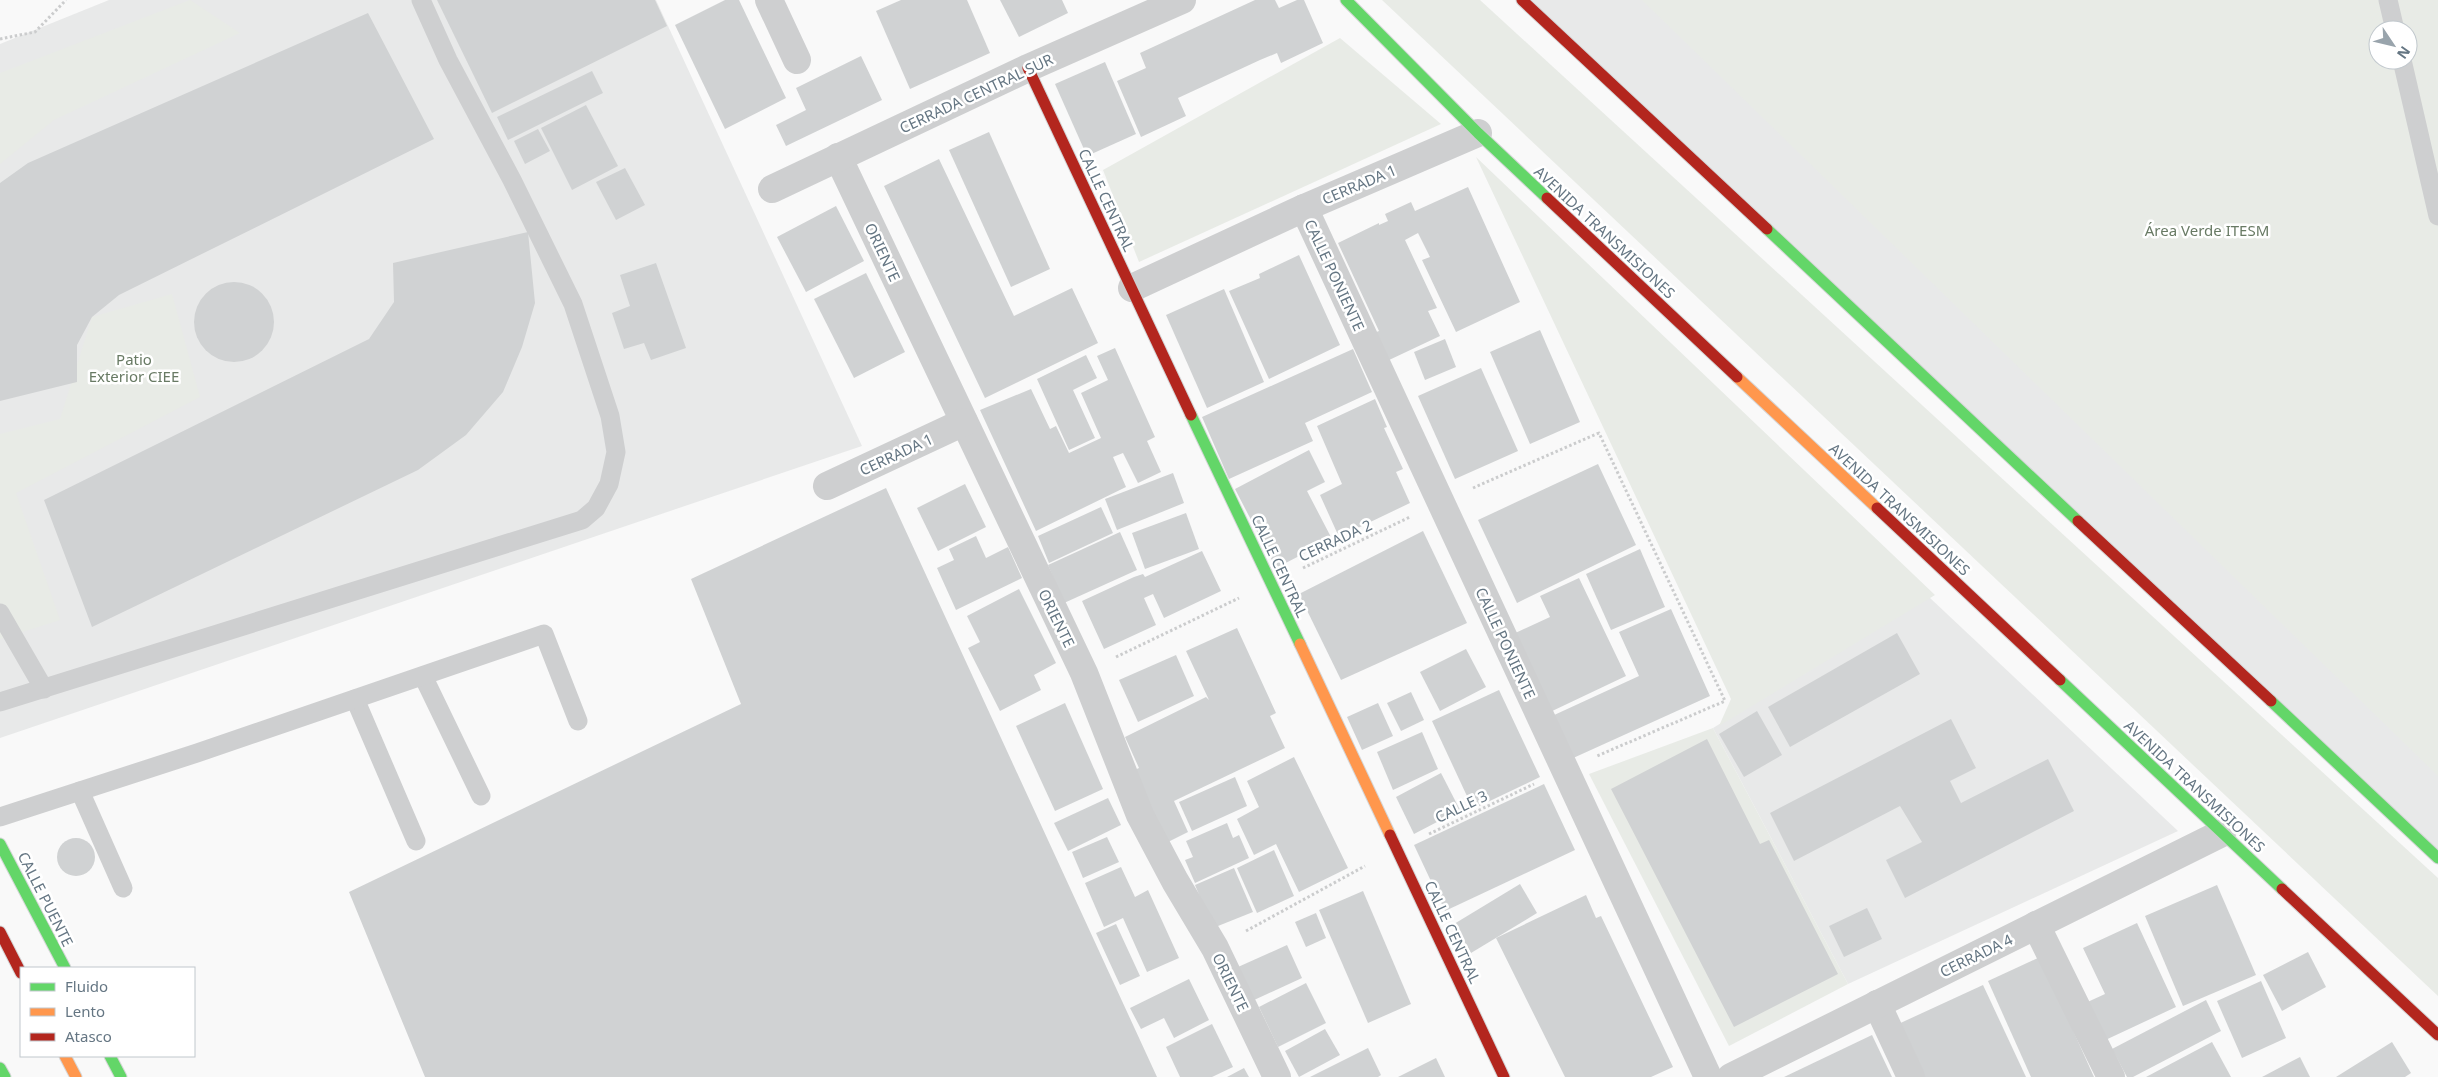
<svg xmlns="http://www.w3.org/2000/svg" width="2438" height="1077" font-family="'Noto Sans',sans-serif">
<style>
.built{fill:#e8e9e9;fill-rule:evenodd}
.green{fill:#e8ebe6;fill-rule:evenodd}
.building{fill:#d0d2d3}
.lines{fill:none;stroke-linecap:round;stroke-linejoin:round}
.fast-casing{stroke:#d5d6d7;stroke-width:13}
.slow-casing{stroke:#d5d6d7;stroke-width:13}
.jam-casing{stroke:#d5d6d7;stroke-width:13}
.path{stroke:#cbcccd;stroke-width:3;stroke-dasharray:2.5 2.5;stroke-linecap:butt}
.lane{stroke:#cecfd0;stroke-width:19}
.street{stroke:#cecfd0;stroke-width:28}
.fast{stroke:#63d668;stroke-width:11}
.slow{stroke:#ff974d;stroke-width:11}
.jam{stroke:#b3261e;stroke-width:11}
.labels{text-anchor:middle;dominant-baseline:central;stroke-width:5;stroke-linejoin:round;paint-order:stroke}
.street-label{font-size:15px;fill:#657683;stroke:#fff}
.park-label{font-size:15px;fill:#687a64;stroke:#fff}
</style>
<rect width="100%" height="100%" fill="#f9f9f9"/>
<g class="built">
<path d="M109,0H656L862,446L0,738V44Z"/>
<path d="M1522,0H2438V858ZM2378,30H2408V60H2378Z"/>
<path d="M1929,597L2178,831L1848,984L1713,728Z"/>
</g>
<g class="green">
<path d="M190,0L240,33L54,120L0,164V73Z"/>
<path d="M1382,0H1480L2438,878V996Z"/>
<path d="M1642,0H2438V776ZM2378,30H2408V60H2378Z"/>
<path d="M1340,38L1441,124L1139,262L1103,170Z"/>
<path d="M1476,157L1935,595L1719,726L1731,699Z"/>
<path d="M172,294L200,397L16,493L60,620L0,639V434L60,419L92,317Z"/>
<path d="M1713,728L1848,984L1729,1046L1589,774Z"/>
</g>
<g class="building">
<path d="M437,0H655L667,26L492,113Z"/>
<path d="M725,0H739L786,98L725,129L675,25Z"/>
<path d="M901,0H967L990,53L910,89L876,11Z"/>
<path d="M1000,0H1062L1068,13L1019,37Z"/>
<path d="M1255,0H1275L1279,8L1297,0H1304L1323,43L1281,63L1277,53L1260,60L1178,98L1186,116L1141,137L1117,81L1146,68L1140,53Z"/>
<path d="M368,13L434,139L119,295L92,317L77,345V382L0,401V183L28,163Z"/>
<path d="M861,56L882,100L786,146L776,125L806,110L796,88Z"/>
<path d="M1105,62L1136,134L1087,156L1055,84Z"/>
<path d="M592,71L603,93L508,140L497,117Z"/>
<path d="M586,105L618,166L572,190L541,128Z"/>
<path d="M538,129L550,151L525,164L514,141Z"/>
<path d="M989,132L1050,269L1011,287L949,150Z"/>
<path d="M939,159L1014,316L1072,288L1098,343L985,398L884,186Z"/>
<path d="M625,168L645,205L616,220L596,182Z"/>
<path d="M1468,187L1520,302L1456,332L1422,260L1430,257L1418,233L1405,240L1437,308L1428,311L1440,336L1387,361L1374,333L1379,331L1338,243L1379,223V225L1388,221L1385,214L1411,202L1415,211Z"/>
<path d="M836,206L864,261L806,292L777,237Z"/>
<path d="M528,232L535,303L522,347L503,392L466,435L418,470L92,627L44,500L369,339L394,302L393,263Z"/>
<path d="M1299,255L1340,345L1269,379L1229,291L1260,278L1259,274Z"/>
<path d="M656,263L686,348L651,360L644,343L624,349L612,313L630,306L620,275Z"/>
<path d="M866,273L905,352L854,378L814,299Z"/>
<circle cx="234" cy="322" r="40"/>
<path d="M1224,289L1264,382L1207,408L1166,315Z"/>
<path d="M1540,330L1580,422L1530,444L1490,352Z"/>
<path d="M1445,339L1456,367L1425,380L1414,352Z"/>
<path d="M1115,348L1155,437L1147,441L1161,472L1138,483L1123,453L1113,457L1126,487L1036,531L980,410L1031,389L1050,429L1056,426L1069,453L1101,438L1081,393L1108,380L1097,356Z"/>
<path d="M1353,349L1372,392L1305,423L1313,441L1229,479L1202,417Z"/>
<path d="M1086,355L1097,378L1073,390L1095,438L1069,450L1037,379Z"/>
<path d="M1481,368L1518,451L1455,479L1418,396Z"/>
<path d="M1375,399L1387,427L1384,428L1403,469L1396,472L1410,503L1339,537L1320,495L1342,484L1317,426Z"/>
<path d="M1309,450L1325,482L1307,491L1332,539L1276,568L1235,489Z"/>
<path d="M1598,464L1636,545L1517,603L1478,520Z"/>
<path d="M1173,473L1184,503L1117,530L1105,499Z"/>
<path d="M965,484L986,527L938,551L917,508Z"/>
<path d="M886,488L1157,1077H425L349,892L741,704L691,579Z"/>
<path d="M1101,507L1113,533L1049,563L1038,536Z"/>
<path d="M1186,513L1199,549L1145,569L1132,533Z"/>
<path d="M1423,531L1467,623L1341,680L1299,594Z"/>
<path d="M1120,532L1137,570L1064,603L1048,565Z"/>
<path d="M976,536L986,558L1008,547L1022,578L956,610L937,568L954,560L949,549Z"/>
<path d="M1640,549L1665,607L1611,630L1586,574Z"/>
<path d="M1202,551L1221,591L1164,618L1153,594L1144,598L1156,625L1104,649L1082,601L1134,577L1143,574L1145,577Z"/>
<path d="M1579,578L1626,676L1548,713L1511,635L1550,617L1540,596Z"/>
<path d="M1019,589L1056,663L1034,675L1041,690L1000,711L968,648L980,642L967,616Z"/>
<path d="M1671,609L1710,696L1571,759L1552,716L1639,676L1619,632Z"/>
<path d="M1237,628L1276,713L1270,716L1285,748L1174,801L1188,832L1160,846L1130,772L1139,768L1125,737L1206,697L1209,700L1186,651Z"/>
<path d="M1897,633L1920,674L1790,747L1768,707Z"/>
<path d="M1466,649L1486,687L1440,711L1420,672Z"/>
<path d="M1176,655L1194,696L1138,722L1119,680Z"/>
<path d="M1499,690L1540,777L1473,809L1432,721Z"/>
<path d="M1411,692L1424,720L1401,731L1387,703Z"/>
<path d="M1065,703L1103,789L1055,811L1016,726Z"/>
<path d="M1378,703L1393,736L1362,750L1347,717Z"/>
<path d="M1757,711L1782,755L1744,777L1719,734Z"/>
<path d="M1951,719L1976,768L1950,781L1961,803L2048,759L2074,811L1905,898L1886,860L1922,842L1900,806L1794,861L1770,813Z"/>
<path d="M1422,732L1438,769L1393,790L1377,752Z"/>
<path d="M1707,739L1760,844L1769,840L1838,974L1734,1027L1611,789Z"/>
<path d="M1294,757L1348,868L1299,892L1276,844L1254,855L1237,819L1259,807L1247,781Z"/>
<path d="M1441,773L1460,810L1414,834L1396,797Z"/>
<path d="M1235,777L1247,806L1192,831L1179,802Z"/>
<path d="M1544,784L1575,850L1445,911L1414,845Z"/>
<path d="M1108,798L1121,825L1068,851L1054,823Z"/>
<path d="M1227,823L1233,838L1239,835L1249,858L1195,883L1185,860L1193,857L1186,841Z"/>
<path d="M1107,837L1119,862L1083,878L1072,852Z"/>
<circle cx="76" cy="857" r="19"/>
<path d="M1274,850L1294,896L1257,913L1237,868Z"/>
<path d="M1121,867L1135,897L1148,890L1179,958L1147,972L1123,918L1104,927L1085,883Z"/>
<path d="M1234,868L1253,912L1213,928L1195,885Z"/>
<path d="M1520,884L1537,913L1471,953L1454,924Z"/>
<path d="M2217,885L2256,975L2183,1006L2145,916Z"/>
<path d="M1363,891L1411,1004L1368,1023L1319,910Z"/>
<path d="M1586,895L1596,918L1601,916L1673,1067L1651,1077H1565L1496,938Z"/>
<path d="M1867,908L1882,939L1844,957L1829,926Z"/>
<path d="M1316,913L1326,938L1306,947L1295,922Z"/>
<path d="M2137,923L2176,1007L2099,1043L2081,1005L2105,994L2083,948Z"/>
<path d="M1116,924L1140,976L1120,985L1096,933Z"/>
<path d="M1287,945L1302,978L1254,1000L1238,967Z"/>
<path d="M2308,952L2326,987L2282,1011L2263,975Z"/>
<path d="M2040,957L2094,1077H2031L1988,981Z"/>
<path d="M1189,979L1209,1020L1174,1038L1164,1018L1141,1029L1130,1008Z"/>
<path d="M2261,981L2286,1038L2242,1058L2217,1001Z"/>
<path d="M1306,983L1326,1023L1278,1047L1259,1007Z"/>
<path d="M1983,985L2026,1077H1918L1894,1026Z"/>
<path d="M2206,1000L2221,1031L2133,1077H2127L2112,1049Z"/>
<path d="M1212,1024L1233,1067L1212,1077H1180L1166,1047Z"/>
<path d="M1325,1029L1340,1055L1299,1077L1285,1051Z"/>
<path d="M1872,1035L1892,1077H1784Z"/>
<path d="M2212,1042L2231,1077H2146Z"/>
<path d="M2392,1042L2411,1073L2405,1077H2336Z"/>
<path d="M1368,1048L1381,1075L1378,1077H1310Z"/>
<path d="M2300,1057L2310,1077H2262Z"/>
<path d="M1436,1058L1445,1077H1398Z"/>
<path d="M1244,1068L1249,1077H1227Z"/>
</g>
<g class="lines">
<defs>
<g id="fast">
<path d="M1346,0L1478,133L1547,198"/>
<path d="M1767,229L2078,521"/>
<path d="M1191,415L1300,644"/>
<path d="M2060,680L2282,889"/>
<path d="M2271,701L2438,858"/>
<path d="M0,844L65,968"/>
<path d="M110,1056L121,1077"/>
<path d="M0,1068L5,1077"/>
</g>
<g id="slow">
<path d="M1737,377L1877,508"/>
<path d="M1300,644L1390,835"/>
<path d="M65,1056L76,1077"/>
</g>
<g id="jam">
<path d="M1522,0L1767,229"/>
<path d="M1028,68L1191,415"/>
<path d="M1547,198L1737,377"/>
<path d="M1877,508L2060,680"/>
<path d="M2078,521L2271,701"/>
<path d="M1390,835L1504,1077"/>
<path d="M2282,889L2438,1035"/>
<path d="M0,932L21,973"/>
</g>
</defs>
<use href="#fast" class="fast-casing"/>
<use href="#slow" class="slow-casing"/>
<use href="#jam" class="jam-casing"/>
<g class="path">
<path d="M0,39L35,32L66,0"/>
<path d="M1473,488L1599,433L1725,701L1597,756"/>
<path d="M1303,568L1410,517"/>
<path d="M1116,657L1239,598"/>
<path d="M1429,834L1534,784"/>
<path d="M1246,931L1365,866"/>
</g>
<g class="lane">
<path d="M2388,0L2395,30"/>
<path d="M2402,60L2438,216"/>
<path d="M0,613L44,689"/>
<path d="M423,676L481,796"/>
<path d="M355,699L416,841"/>
<path d="M0,702L582,520L596,508L609,484L616,452L610,416L573,304L512,180L448,60L421,0"/>
<path d="M80,791L123,888"/>
<path d="M0,817L197,753L544,634L578,721"/>
</g>
<g class="street">
<path d="M769,0L797,60"/>
<path d="M838,157L1084,673L1140,815L1175,881L1215,948L1277,1077"/>
<path d="M772,189L1028,68L1182,0"/>
<path d="M1304,208L1708,1077"/>
<path d="M1132,288L1304,208L1478,133"/>
<path d="M827,486L964,422"/>
<path d="M2036,925L2111,1077"/>
<path d="M1877,1004L1911,1077"/>
<path d="M1731,1077L2222,833"/>
</g>
<use href="#fast" class="fast"/>
<use href="#slow" class="slow"/>
<use href="#jam" class="jam"/>
</g>
<g class="labels">
<g class="street-label">
<text transform="translate(976 93) rotate(-25)">CERRADA CENTRAL SUR</text>
<text transform="translate(1359 184) rotate(-23)">CERRADA 1</text>
<text transform="translate(1107 200) rotate(65)">CALLE CENTRAL</text>
<text transform="translate(1605 232) rotate(43)">AVENIDA TRANSMISIONES</text>
<text transform="translate(883 252) rotate(65)">ORIENTE</text>
<text transform="translate(1335 275) rotate(65)">CALLE PONIENTE</text>
<text transform="translate(896 454) rotate(-25)">CERRADA 1</text>
<text transform="translate(1900 509) rotate(43)">AVENIDA TRANSMISIONES</text>
<text transform="translate(1335 540) rotate(-25)">CERRADA 2</text>
<text transform="translate(1280 566) rotate(65)">CALLE CENTRAL</text>
<text transform="translate(1057 618) rotate(64)">ORIENTE</text>
<text transform="translate(1506 643) rotate(65)">CALLE PONIENTE</text>
<text transform="translate(2195 786) rotate(43)">AVENIDA TRANSMISIONES</text>
<text transform="translate(1461 806) rotate(-25)">CALLE 3</text>
<text transform="translate(46 899) rotate(63)">CALLE PUENTE</text>
<text transform="translate(1453 932) rotate(65)">CALLE CENTRAL</text>
<text transform="translate(1976 955) rotate(-26)">CERRADA 4</text>
<text transform="translate(1231 982) rotate(64)">ORIENTE</text>
</g>
<g class="park-label">
<text x="2207" y="230">Área Verde ITESM</text>
<text x="134" y="359">Patio<tspan x="134" dy="17">Exterior CIEE</tspan></text>
</g>
</g>
<rect x="20" y="967" width="175" height="90" fill="#ffffff" stroke="#c1c8cd"/>
<rect x="30" y="983" width="25" height="8" fill="#63d668" stroke="#c1c8cd"/>
<text x="65" y="992" font-size="15" fill="#657683">Fluido</text>
<rect x="30" y="1008" width="25" height="8" fill="#ff974d" stroke="#c1c8cd"/>
<text x="65" y="1017" font-size="15" fill="#657683">Lento</text>
<rect x="30" y="1033" width="25" height="8" fill="#b3261e" stroke="#c1c8cd"/>
<text x="65" y="1042" font-size="15" fill="#657683">Atasco</text>
<g transform="translate(2393 45) rotate(125)"><circle r="24" fill="#ffffff" stroke="#c1c8cd"/>
<path d="M0-4L9 19L0 12L-9 19Z" fill="#99a4ac"/>
<text y="-8" font-size="14" font-weight="bold" text-anchor="middle" fill="#657683">N</text>
</g>
</svg>
